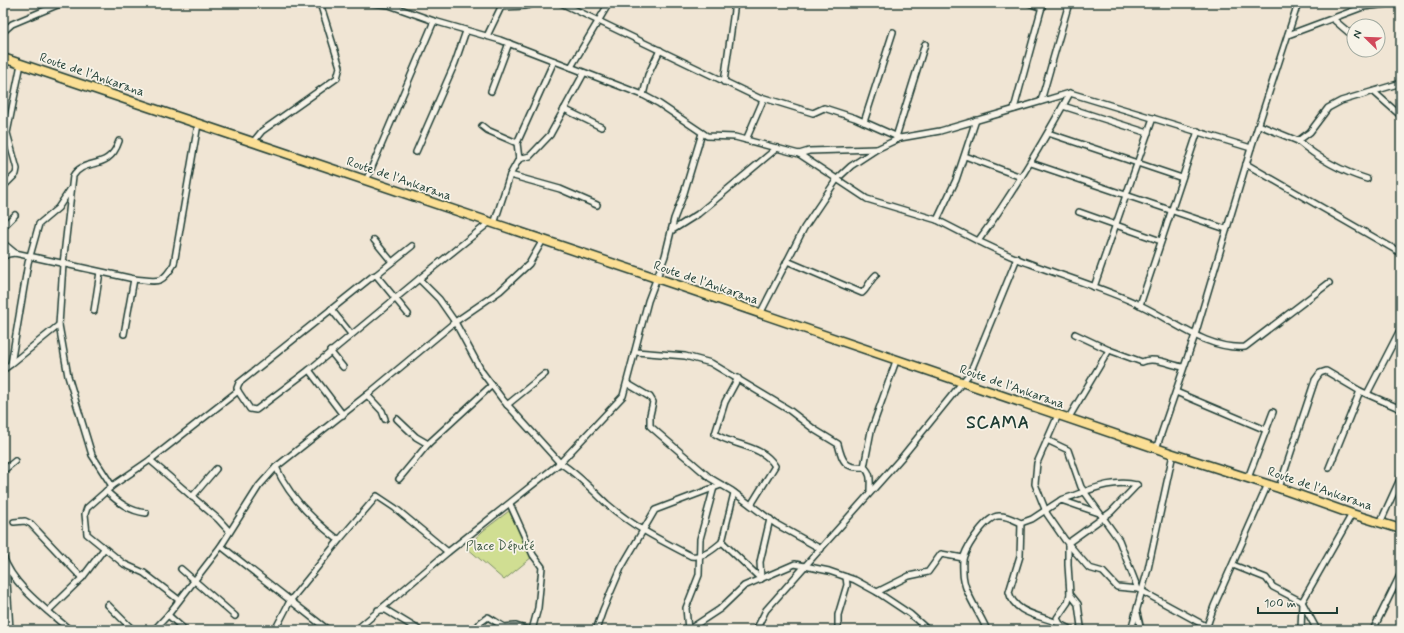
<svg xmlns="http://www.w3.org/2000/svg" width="1404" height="633" font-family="Mynerve,sans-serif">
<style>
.green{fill:#d0de92;stroke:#788e63}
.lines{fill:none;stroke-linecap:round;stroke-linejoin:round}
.minor-casing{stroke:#1f3d34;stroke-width:8}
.primary-casing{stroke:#1f3d34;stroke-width:11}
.minor{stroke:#f7f3e8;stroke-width:5}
.primary{stroke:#fbdf96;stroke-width:8}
.labels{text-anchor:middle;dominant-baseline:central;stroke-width:3.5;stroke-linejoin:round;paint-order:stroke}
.street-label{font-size:13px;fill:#1f3d34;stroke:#f7f3e8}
.park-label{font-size:13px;fill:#425d47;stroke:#f7f3e8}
.district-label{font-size:17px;font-weight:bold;letter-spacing:1px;fill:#1f3d34;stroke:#f7f3e8}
</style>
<rect width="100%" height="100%" fill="#f0e5d4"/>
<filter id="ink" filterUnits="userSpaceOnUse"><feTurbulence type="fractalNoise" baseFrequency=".025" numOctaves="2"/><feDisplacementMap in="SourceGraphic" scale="8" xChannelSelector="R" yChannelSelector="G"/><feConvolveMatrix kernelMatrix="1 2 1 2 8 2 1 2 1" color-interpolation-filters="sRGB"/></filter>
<g filter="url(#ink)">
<path class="green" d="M509,511L532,557L504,580L466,547L484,530Z"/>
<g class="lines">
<defs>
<g id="minor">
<path d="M371,3L389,5L434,21"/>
<path d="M561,3L763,100"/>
<path d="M1029,3L1042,8"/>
<path d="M501,7L526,6L536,3"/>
<path d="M1333,19L1354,37"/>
<path d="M3,32L12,24L62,3"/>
<path d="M1288,35L1363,7L1396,3"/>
<path d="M487,36L503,3"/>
<path d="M571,67L609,3"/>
<path d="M724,82L735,3"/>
<path d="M491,91L509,43"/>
<path d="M1374,92L1401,116"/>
<path d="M1070,93C1042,144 1013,194 978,241C995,249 1013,258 1031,264C1068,278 1106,289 1142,306C1174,321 1207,350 1245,347L1329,283"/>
<path d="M643,95L648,75L660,50"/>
<path d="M1041,101L1069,3"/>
<path d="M1063,106L1148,133"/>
<path d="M564,109L601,127"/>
<path d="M1014,109L1043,3"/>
<path d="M864,122L893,32"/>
<path d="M1259,125L1298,141L1310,132L1328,108L1341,101L1401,83"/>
<path d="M482,126L487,130L517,143L519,159L510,175L494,224"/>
<path d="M702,133L684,193L674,219L665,256L648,301L623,396L560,463C578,474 592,490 607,504C632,526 662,541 691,556C704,558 712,550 722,542"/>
<path d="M1048,133L1182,178"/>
<path d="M896,137L925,44"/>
<path d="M746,140L764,98L813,113L824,108L855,118L900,138"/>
<path d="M1298,141C1319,159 1341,171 1367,179"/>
<path d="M253,142L262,131L337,78L340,67L320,3"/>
<path d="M517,143L554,61"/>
<path d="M416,152L455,63L466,31"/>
<path d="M799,154L867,199L937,220L956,180L976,120"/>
<path d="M965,156L1021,177"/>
<path d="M519,159L530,156L550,135L584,73"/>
<path d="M1031,163L1226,229"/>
<path d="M1246,164L1401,253"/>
<path d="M510,175L560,189L597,205"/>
<path d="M366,181L434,21L500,40L643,95L658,103L707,136L735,137L799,154L809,151L877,149"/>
<path d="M3,187L16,174L17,169L7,133L21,64"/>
<path d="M1079,212L1161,241"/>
<path d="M937,220L978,241"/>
<path d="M3,227L15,215"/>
<path d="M671,231L698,214L777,148"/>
<path d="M374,240L392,262"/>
<path d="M3,243L15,253"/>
<path d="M3,257L8,254L15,253L134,279L124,334"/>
<path d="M787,261L862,293C867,290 869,281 876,275"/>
<path d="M376,275L412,246"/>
<path d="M134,279C157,281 161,286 174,264L198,124"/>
<path d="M1094,287L1153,118"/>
<path d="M1140,305L1198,131"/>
<path d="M331,309L351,334"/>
<path d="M94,311L100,272"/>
<path d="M760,314L804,228L837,179L851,166L877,149L900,138L940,131L1070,93L1251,148"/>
<path d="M59,325L68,376L92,455L112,486"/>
<path d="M1109,350L1142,362C1153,356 1171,365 1183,367"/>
<path d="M330,351L343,367"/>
<path d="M636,352L685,356L711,363L789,410L815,430L838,444C842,461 845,469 864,467C872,474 870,481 870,491"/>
<path d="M11,364L59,325L63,264L73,176C84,157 109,172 119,141"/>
<path d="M3,370L11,364L28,263L39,224L58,208L70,190"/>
<path d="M309,370L343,415"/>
<path d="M738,378L725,402L715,434C733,446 763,445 775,466L751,505"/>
<path d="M628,384L650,397L653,402L650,415V426L710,478L732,491L776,524L821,549"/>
<path d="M238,391L237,388L239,383L373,276L376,275L408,314"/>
<path d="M1176,392L1266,430"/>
<path d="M1367,394L1401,328"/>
<path d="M367,395L382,411L385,419"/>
<path d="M507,405L545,374"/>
<path d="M1058,415L1037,463L1035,484L1047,514L1065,540L1089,568L1103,572L1117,587L1138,589"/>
<path d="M397,419L416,437L428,444"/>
<path d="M1068,419L1109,350L1075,334"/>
<path d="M1047,440L1068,450L1081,487L1119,540L1138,589L1213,630"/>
<path d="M1156,449L1195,335L1251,148L1298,3"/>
<path d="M150,460L218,519L229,531"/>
<path d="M276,467C288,495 312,519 336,538L340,539L377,496L395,508L448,552"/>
<path d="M864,467L871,431L896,361"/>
<path d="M1329,468L1360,391"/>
<path d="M3,471L15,461"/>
<path d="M1248,478L1273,412"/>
<path d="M399,479L428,444L492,385"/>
<path d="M1279,488L1315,380L1320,373L1326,371L1360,391L1401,409"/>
<path d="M106,491C118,502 129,511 146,513"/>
<path d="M734,493L722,542L761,579"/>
<path d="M192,497L216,469"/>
<path d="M1061,500C1086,492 1111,478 1137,485"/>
<path d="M510,504L533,555L542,567L538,608L532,630"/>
<path d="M14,522L25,521L31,524L82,578"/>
<path d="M1021,523L1020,556L1009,592C1014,613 1038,615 1055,622C1061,624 1066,628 1072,630"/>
<path d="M1380,523L1401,477"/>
<path d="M221,546L328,630"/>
<path d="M3,556C12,585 47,610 70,630"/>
<path d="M1233,565L1266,578L1273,587L1302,602L1317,630"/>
<path d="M6,566L10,630"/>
<path d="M181,569L235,616"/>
<path d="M761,579L760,562L770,519"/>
<path d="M877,592L909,576L928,572L941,554L963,558"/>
<path d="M179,600L144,573L124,564L87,534L85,514L87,508L112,486L150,460L238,391L250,409L256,410L309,370L419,279"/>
<path d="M108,605L133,630"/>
<path d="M378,610H386L419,630"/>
<path d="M48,611L82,578L104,549"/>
<path d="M1137,613L1141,630"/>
<path d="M168,615L185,630"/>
<path d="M1206,629L1214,606L1268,484"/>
<path d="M154,630L168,615L221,546L259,486L276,467L367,395L455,322L500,291L529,264L543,240"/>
<path d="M275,630L290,601L340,539"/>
<path d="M356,630L448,552L560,463L503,400L482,372L455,322L439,299L419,279L490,222"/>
<path d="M475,630L481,622L488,617L504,627L516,626L528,630"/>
<path d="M596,630L603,610L621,568L655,510L721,485"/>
<path d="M688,630L720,609L744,586L795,564L829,571L855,580L877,592L910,614L928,630"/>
<path d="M688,630L686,608L699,575L700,539L714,487"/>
<path d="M756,630L766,610L902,457L970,373L1017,258"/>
<path d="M838,630V615L847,585L846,577"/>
<path d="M985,630L986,628C978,610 963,591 963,572C963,567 962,560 964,556C968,545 986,517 998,516C1007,515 1014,520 1021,523L1032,519L1061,500L1099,513"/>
<path d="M1059,630L1060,624L1057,618L1068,602L1070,594"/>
<path d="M1084,630L1081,627L1078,604L1070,594L1068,565V543L1111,512L1137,485"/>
<path d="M1131,630L1148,569L1173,454"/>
<path d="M1301,630L1302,602L1352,514"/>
<path d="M1373,630L1401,573"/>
</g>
<path id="primary" d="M3,58L680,286L1173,454L1279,488L1352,514L1401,529"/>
</defs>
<use href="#minor" class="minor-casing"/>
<use href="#primary" class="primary-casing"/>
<use href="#minor" class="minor"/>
<use href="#primary" class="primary"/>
</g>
</g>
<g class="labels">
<g class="street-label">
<text transform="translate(92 75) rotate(19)">Route de l'Ankarana</text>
<text transform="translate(399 179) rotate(19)">Route de l'Ankarana</text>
<text transform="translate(706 283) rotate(19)">Route de l'Ankarana</text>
<text transform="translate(1012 387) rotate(19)">Route de l'Ankarana</text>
<text transform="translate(1320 489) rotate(19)">Route de l'Ankarana</text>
</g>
<g class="park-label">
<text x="500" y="546">Place Député</text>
</g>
<g class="district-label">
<text x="998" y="423">SCAMA</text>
</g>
</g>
<rect width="1404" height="633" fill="none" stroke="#f7f3e8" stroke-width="16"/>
<rect x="8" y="8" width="1388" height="617" fill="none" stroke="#1f3d34" stroke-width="1.5" filter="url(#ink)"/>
<g transform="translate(1366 38) rotate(293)"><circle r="19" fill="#f7f3e8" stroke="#a1aaa0"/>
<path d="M0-3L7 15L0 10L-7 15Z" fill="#d1495b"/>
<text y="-6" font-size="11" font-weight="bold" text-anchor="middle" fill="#1f3d34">N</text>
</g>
<path d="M1258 607v6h79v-6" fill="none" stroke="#1f3d34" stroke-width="2"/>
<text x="1264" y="607" font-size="12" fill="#1f3d34" stroke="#f7f3e8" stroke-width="3" paint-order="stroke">100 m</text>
</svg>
